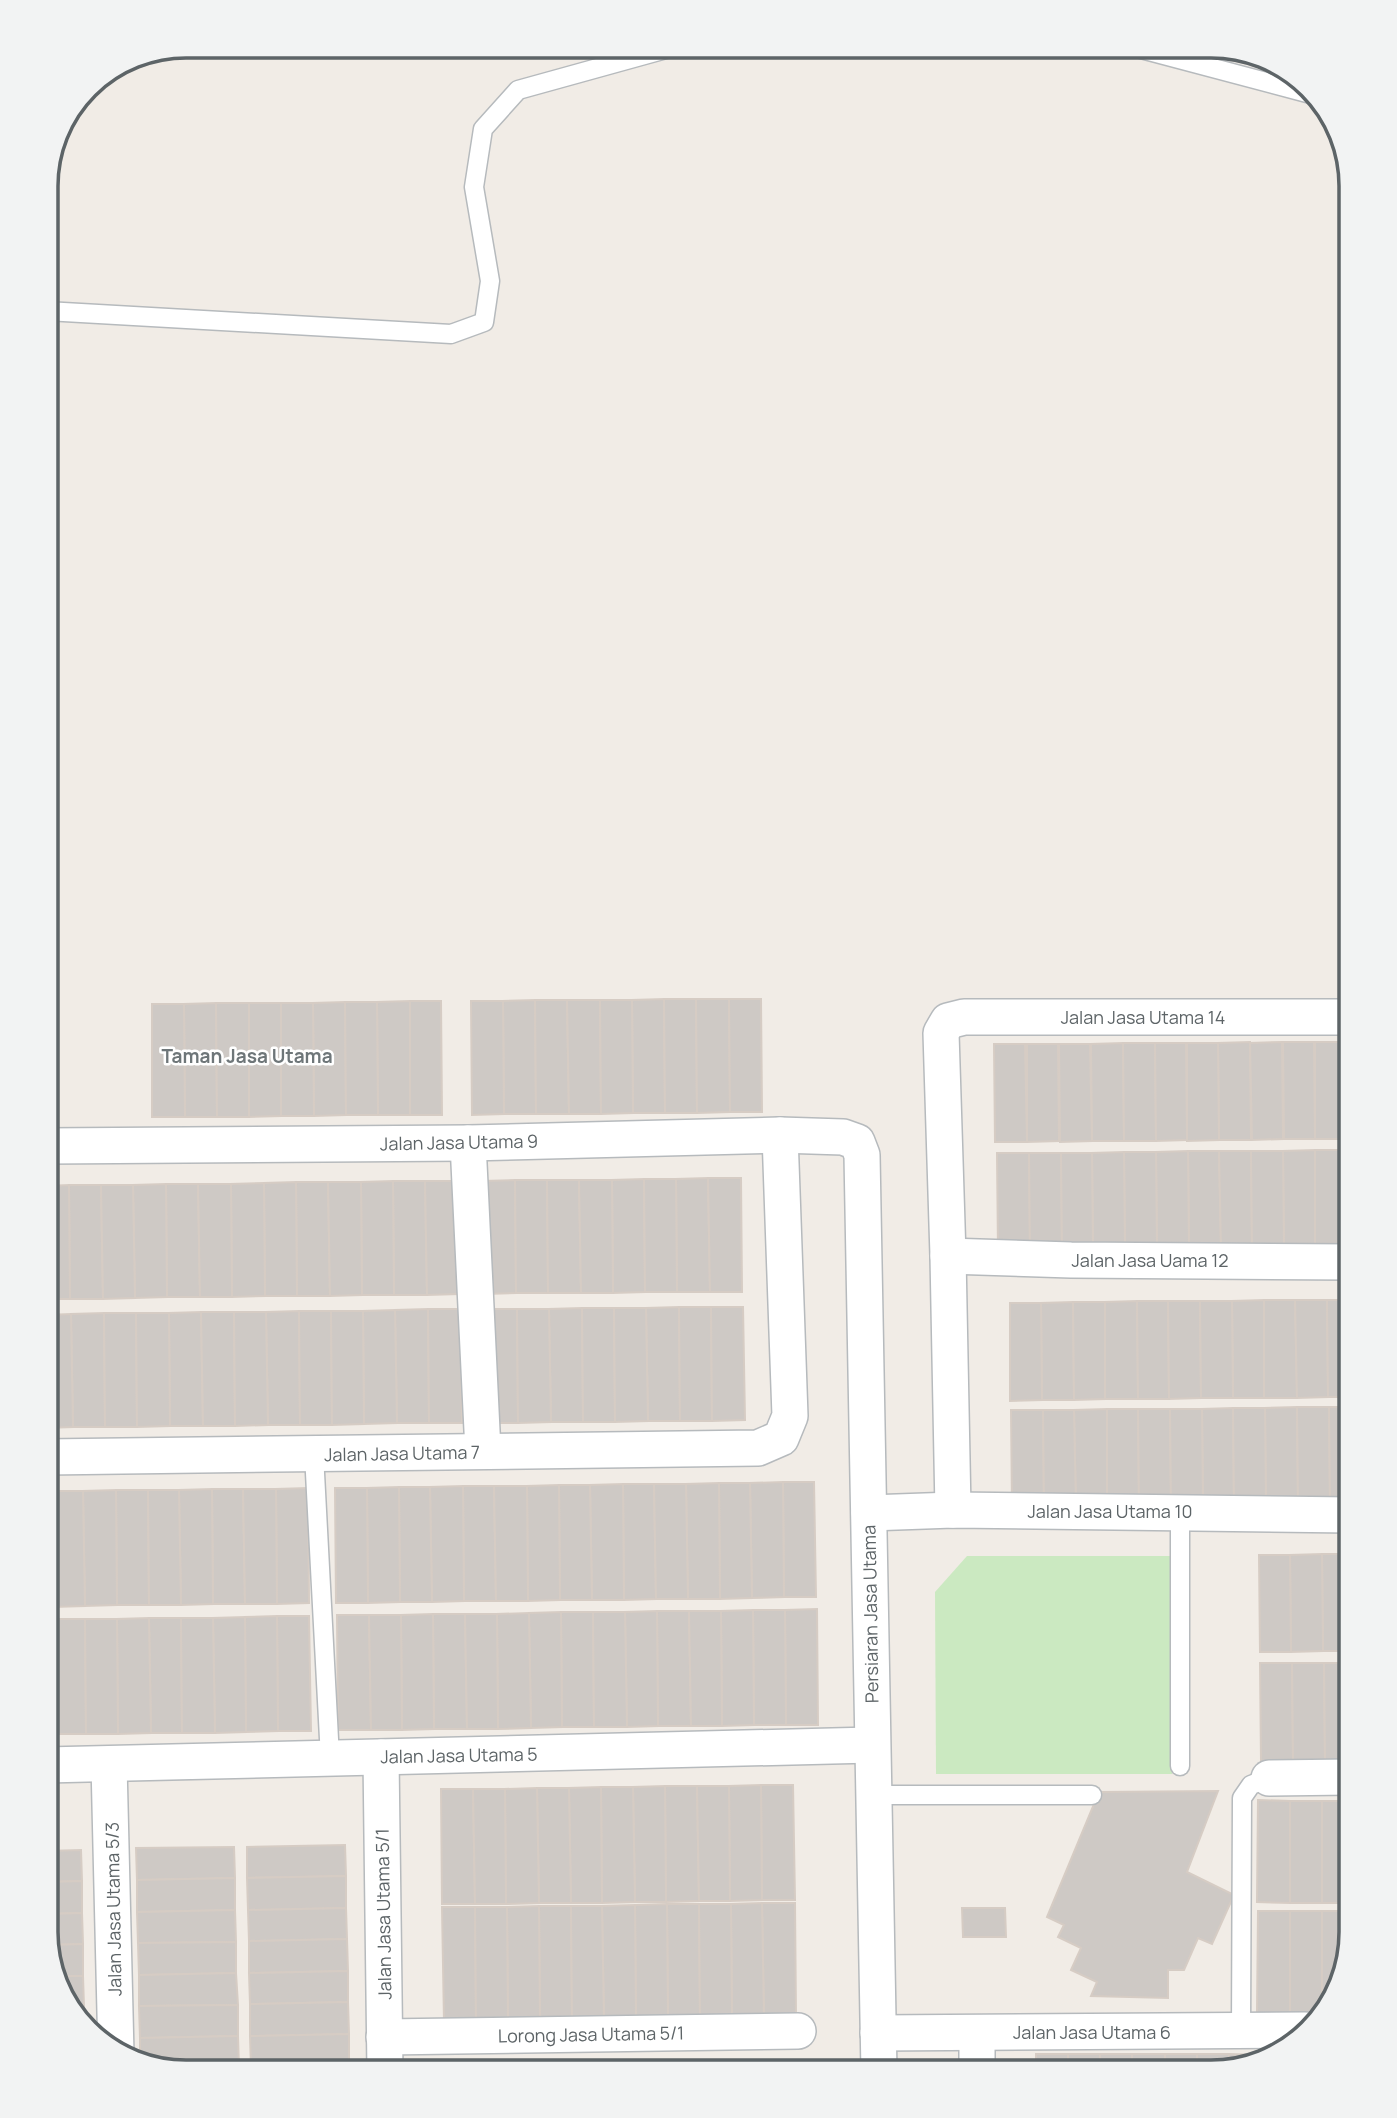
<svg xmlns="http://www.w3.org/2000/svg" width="1397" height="2118" font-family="Manrope,sans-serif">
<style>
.green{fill:#cbe9c1}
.building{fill:#cec9c5;stroke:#d6ccc4;stroke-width:2}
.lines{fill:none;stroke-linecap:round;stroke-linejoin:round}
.service-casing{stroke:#b6babd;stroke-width:21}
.minor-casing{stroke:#b6babd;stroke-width:38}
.service{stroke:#fff;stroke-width:18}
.minor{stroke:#fff;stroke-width:35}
.labels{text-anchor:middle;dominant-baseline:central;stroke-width:5;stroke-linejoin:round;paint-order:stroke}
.street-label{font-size:18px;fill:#5d6467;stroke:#fff}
.neighbourhood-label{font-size:19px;font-weight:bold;fill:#6e7679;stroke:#fff}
.rim{fill:none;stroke:#5d6467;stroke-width:3.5}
</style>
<rect width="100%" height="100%" fill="#f1ece6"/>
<path class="green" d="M967,1556H1172V1774H936L935,1592Z"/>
<g class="building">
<path d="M664,999L665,1113H633L632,1000Z"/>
<path d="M664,999H696L697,1113H665Z"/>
<path d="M696,999H729L730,1112L697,1113Z"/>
<path d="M729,999H761L762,1112H730Z"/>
<path d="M535,1000L536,1114H504L503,1001Z"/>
<path d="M535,1000H567L569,1114H536Z"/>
<path d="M567,1000H600L601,1114H569Z"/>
<path d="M600,1000H632L633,1113L601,1114Z"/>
<path d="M410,1001V1115H378L377,1002Z"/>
<path d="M410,1001H441L442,1115H410Z"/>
<path d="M471,1001H503L504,1114L472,1115Z"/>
<path d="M345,1002L346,1115L314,1116L313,1003Z"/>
<path d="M345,1002H377L378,1115H346Z"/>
<path d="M216,1003L217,1117H185L184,1004Z"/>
<path d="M216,1003H249V1117H217Z"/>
<path d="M249,1003H281V1116L249,1117Z"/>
<path d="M281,1003H313L314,1116H281Z"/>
<path d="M152,1004H184L185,1117H152Z"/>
<path d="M1351,1041V1139H1347L1346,1042Z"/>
<path d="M1250,1042L1251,1140H1219L1218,1043Z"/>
<path d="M1282,1042L1283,1139L1252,1140L1250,1043Z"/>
<path d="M1283,1042H1314L1315,1139H1284Z"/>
<path d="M1315,1042H1345L1347,1139H1315Z"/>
<path d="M1123,1043L1124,1141H1092L1091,1044Z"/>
<path d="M1123,1043H1155L1156,1141H1124Z"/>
<path d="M1155,1043H1186L1187,1140L1156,1141Z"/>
<path d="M1187,1043H1218L1219,1140L1187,1141Z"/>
<path d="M994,1044H1025L1027,1142H995Z"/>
<path d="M1027,1044H1058L1059,1141L1027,1142Z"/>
<path d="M1059,1044H1090L1092,1141L1060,1142Z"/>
<path d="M1315,1150H1347L1348,1248H1315Z"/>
<path d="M1315,1150V1248H1284L1283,1151Z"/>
<path d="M1347,1150H1351V1248H1348Z"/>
<path d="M1188,1151H1219L1221,1249H1189Z"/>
<path d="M1188,1151L1189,1249H1157L1156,1152Z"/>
<path d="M1219,1151H1251L1252,1248L1221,1249Z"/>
<path d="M1251,1151H1283L1284,1248H1252Z"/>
<path d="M1124,1152H1156L1157,1249H1125Z"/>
<path d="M1124,1152L1125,1249L1093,1250L1092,1153Z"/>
<path d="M997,1153H1029L1030,1251H998Z"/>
<path d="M1029,1153H1061L1062,1251H1030Z"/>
<path d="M1061,1153H1092L1093,1250L1062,1251Z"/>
<path d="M708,1178L710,1292H677L676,1179Z"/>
<path d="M708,1178H741L742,1292H710Z"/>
<path d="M644,1179L645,1292L613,1293L612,1180Z"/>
<path d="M644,1179H676L677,1292H645Z"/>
<path d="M515,1180L516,1293L484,1294L483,1181Z"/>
<path d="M515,1180H547L548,1293H516Z"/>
<path d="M547,1180H579L581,1293H548Z"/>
<path d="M579,1180H612L613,1293H581Z"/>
<path d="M393,1181H425L427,1295H394Z"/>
<path d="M393,1181L394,1295H362L361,1182Z"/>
<path d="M425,1181H458L459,1294L427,1295Z"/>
<path d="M296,1182H328L330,1296H297Z"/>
<path d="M296,1182L297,1296H265L264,1183Z"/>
<path d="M328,1182H361L362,1295L330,1296Z"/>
<path d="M264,1183L265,1296L232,1297L231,1184Z"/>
<path d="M166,1184H198L200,1297H167Z"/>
<path d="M166,1184L167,1297L135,1298L133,1185Z"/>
<path d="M198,1184H231L232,1297H200Z"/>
<path d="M69,1185H101L103,1299H70Z"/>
<path d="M69,1185L70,1299H46V1186Z"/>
<path d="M101,1185H133L135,1298L103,1299Z"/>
<path d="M1264,1300V1398H1233L1232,1301Z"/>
<path d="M1264,1300H1295L1297,1398H1264Z"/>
<path d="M1295,1300H1327L1328,1397L1297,1398Z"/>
<path d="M1327,1300H1351V1397H1328Z"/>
<path d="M1137,1301L1138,1399H1105V1302Z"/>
<path d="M1137,1301H1168L1169,1399H1138Z"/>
<path d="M1168,1301H1200L1201,1398L1169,1399Z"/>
<path d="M1200,1301H1232L1233,1398H1201Z"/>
<path d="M1073,1302L1074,1400H1042L1041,1303Z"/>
<path d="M1073,1302H1105V1399L1074,1400Z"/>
<path d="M1010,1303H1041L1042,1400L1010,1401Z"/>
<path d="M679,1307L680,1421H648L646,1308Z"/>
<path d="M679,1307H711L712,1421H680Z"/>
<path d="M711,1307H743L745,1420L712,1421Z"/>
<path d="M582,1308L583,1422H551L549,1309Z"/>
<path d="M582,1308H614L615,1422H583Z"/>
<path d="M614,1308H646L648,1421L615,1422Z"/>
<path d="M428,1309L429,1423H397L395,1310Z"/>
<path d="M428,1309H460L462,1423H429Z"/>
<path d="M485,1309H517L518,1423H486Z"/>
<path d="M517,1309H549L551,1422L518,1423Z"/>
<path d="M395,1310L397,1423L364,1424L363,1311Z"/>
<path d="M299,1311L300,1425H268L266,1312Z"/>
<path d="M299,1311H331L332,1425H300Z"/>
<path d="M331,1311H363L364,1424L332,1425Z"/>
<path d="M201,1312L203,1426H170L169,1313Z"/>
<path d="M201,1312H234L235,1426H203Z"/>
<path d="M234,1312H266L268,1425L235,1426Z"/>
<path d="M104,1313L105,1427H73L71,1314Z"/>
<path d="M104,1313H136L137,1427H105Z"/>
<path d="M136,1313H169L170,1426L137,1427Z"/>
<path d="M71,1314L73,1427L46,1428V1315Z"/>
<path d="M1297,1407L1298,1505H1266L1265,1408Z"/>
<path d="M1297,1407H1329L1330,1505H1298Z"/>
<path d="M1329,1407H1351V1504L1330,1505Z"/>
<path d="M1233,1408L1234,1506H1203L1202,1409Z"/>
<path d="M1233,1408H1265L1266,1505L1234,1506Z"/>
<path d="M1107,1409V1507H1076L1074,1410Z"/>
<path d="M1107,1409H1138L1139,1506L1107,1507Z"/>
<path d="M1138,1409H1170L1171,1506H1139Z"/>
<path d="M1170,1409H1202L1203,1506H1171Z"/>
<path d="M1011,1410H1043L1044,1508H1012Z"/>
<path d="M1043,1410H1074L1076,1507L1044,1508Z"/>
<path d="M783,1482H814L816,1597H784Z"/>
<path d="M783,1482L784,1597L752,1598L750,1483Z"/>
<path d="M719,1483H750L752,1598L720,1599Z"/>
<path d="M719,1483L720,1599H688L686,1484Z"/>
<path d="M623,1484H654L656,1599L624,1600Z"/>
<path d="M623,1484L624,1600H592L590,1485Z"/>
<path d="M654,1484H686L688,1599H656Z"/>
<path d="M559,1485H590L592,1600H560Z"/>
<path d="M559,1485L560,1600L528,1601L527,1486Z"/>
<path d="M463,1486H494L496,1601H464Z"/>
<path d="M463,1486L464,1601L432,1602L430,1487Z"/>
<path d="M494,1486H527L528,1601H496Z"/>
<path d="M399,1487H430L432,1602H400Z"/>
<path d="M399,1487L400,1602L368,1603L367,1488Z"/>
<path d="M308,1488L309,1603L277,1604L276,1489Z"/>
<path d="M335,1488H367L368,1603H336Z"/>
<path d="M212,1489H243L245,1604H213Z"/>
<path d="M212,1489L213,1604L181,1605L179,1490Z"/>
<path d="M243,1489H276L277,1604H245Z"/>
<path d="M116,1490H148L149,1605H117Z"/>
<path d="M116,1490L117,1605L85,1606L83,1491Z"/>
<path d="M148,1490H179L181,1605H149Z"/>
<path d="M46,1491H52L53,1607H46Z"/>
<path d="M52,1491H83L85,1606L53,1607Z"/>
<path d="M1322,1554H1351V1651H1323Z"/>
<path d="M1322,1554L1323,1651L1291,1652L1290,1555Z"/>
<path d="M1259,1555H1290L1291,1652H1260Z"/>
<path d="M817,1609L818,1725H786L785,1610Z"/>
<path d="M753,1610H785L786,1725H754Z"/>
<path d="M753,1610L754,1725L722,1726L721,1611Z"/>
<path d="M657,1611H689L691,1726H658Z"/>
<path d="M657,1611L658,1726L627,1727L625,1612Z"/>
<path d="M689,1611H721L722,1726H691Z"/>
<path d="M561,1612H593L594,1727H562Z"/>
<path d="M561,1612L562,1727L531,1728L529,1613Z"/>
<path d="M593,1612H625L627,1727H594Z"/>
<path d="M529,1613L531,1728L498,1729L497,1614Z"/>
<path d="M433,1614H465L467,1729H434Z"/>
<path d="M433,1614L434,1729L402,1730L401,1615Z"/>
<path d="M465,1614H497L498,1729H467Z"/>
<path d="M337,1615H369L371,1730H338Z"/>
<path d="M369,1615H401L402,1730H371Z"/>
<path d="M277,1616H309L311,1731H278Z"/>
<path d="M277,1616L278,1731L246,1732L245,1617Z"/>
<path d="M245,1617L246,1732L215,1733L213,1618Z"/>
<path d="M149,1618H181L182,1733H151Z"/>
<path d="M149,1618L151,1733L118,1734L117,1619Z"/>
<path d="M181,1618H213L215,1733H182Z"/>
<path d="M46,1619H53L55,1734H46Z"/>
<path d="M53,1619H85L86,1734H55Z"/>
<path d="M85,1619H117L118,1734H86Z"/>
<path d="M1260,1663H1292L1293,1761H1261Z"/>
<path d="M1292,1663H1324L1325,1761H1293Z"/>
<path d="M1324,1663H1351V1760L1325,1761Z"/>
<path d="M761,1785H793L795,1900H762Z"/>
<path d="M761,1785L762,1900L730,1901L729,1786Z"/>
<path d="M665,1786H697L699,1901L666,1902Z"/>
<path d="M665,1786L666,1902H635L633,1787Z"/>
<path d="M697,1786H729L730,1901H699Z"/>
<path d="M601,1787H633L635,1902L602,1903Z"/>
<path d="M601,1787L602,1903H571L569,1788Z"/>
<path d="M537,1788H569L571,1903H539Z"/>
<path d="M537,1788L539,1903L506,1904L505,1789Z"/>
<path d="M441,1789H473L475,1904H442Z"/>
<path d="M473,1789H505L506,1904H475Z"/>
<path d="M1218,1791L1187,1872L1234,1895L1212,1944L1198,1938L1184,1970H1168V1998L1091,1996L1097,1982L1071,1970L1081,1948L1058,1937L1064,1925L1047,1917L1099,1792Z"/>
<path d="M1258,1800L1290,1801V1903L1257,1902Z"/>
<rect x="1290" y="1801" width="32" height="102"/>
<rect x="1322" y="1801" width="29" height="102"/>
<path d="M345,1845L346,1876L247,1878V1847Z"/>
<path d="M234,1847L235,1878L137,1880L136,1848Z"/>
<path d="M81,1850L82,1881L46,1882V1851Z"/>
<path d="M346,1876V1908L248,1910L247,1878Z"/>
<path d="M235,1878V1910L137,1912V1880Z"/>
<path d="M82,1881V1913L46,1914V1882Z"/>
<path d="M762,1903H795L796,2018H764Z"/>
<path d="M762,1903L764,2018L732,2019L731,1904Z"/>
<path d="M667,1904H699L700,2019H668Z"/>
<path d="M667,1904L668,2019L636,2020L635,1905Z"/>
<path d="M699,1904H731L732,2019H700Z"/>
<path d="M635,1905L636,2020L604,2021L602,1906Z"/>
<path d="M539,1906H571L572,2021H540Z"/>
<path d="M539,1906L540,2021L508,2022L507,1907Z"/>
<path d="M571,1906H602L604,2021H572Z"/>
<path d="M442,1907H475L476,2022H444Z"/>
<path d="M475,1907H507L508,2022H476Z"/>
<path d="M346,1908L347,1939L249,1941L248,1910Z"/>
<path d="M962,1908H1005L1006,1937H963Z"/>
<path d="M235,1910L236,1942L138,1943L137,1912Z"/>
<path d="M1258,1911H1290V2013H1257Z"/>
<rect x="1290" y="1911" width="32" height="102"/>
<path d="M1322,1911H1351V1933L1332,2003L1322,2013Z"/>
<path d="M82,1913L83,1944L49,1945L45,1932L46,1914Z"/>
<path d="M347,1939L348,1971L249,1973V1941Z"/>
<path d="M236,1942V1973L139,1975L138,1943Z"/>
<path d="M83,1944V1976H57L49,1945Z"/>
<path d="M348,1971V2002L250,2004L249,1973Z"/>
<path d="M236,1973L238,2005L139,2006V1975Z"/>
<path d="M57,1976H83L84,2007L70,2008L64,2002Z"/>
<path d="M348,2002L349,2034L250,2036V2004Z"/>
<path d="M238,2005V2036L140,2038L139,2006Z"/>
<path d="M349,2034V2066L251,2068L250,2036Z"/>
<path d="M238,2036L239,2068L166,2069L140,2061V2038Z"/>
<rect x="1036" y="2054" width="32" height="18"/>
<rect x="1068" y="2054" width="32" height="18"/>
<rect x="1100" y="2054" width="32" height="18"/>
<rect x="1132" y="2054" width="33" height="18"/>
<rect x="1165" y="2054" width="32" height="18"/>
<path d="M1197,2054H1229V2068L1212,2072H1197Z"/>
<path d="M1229,2054L1261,2055V2059L1229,2068Z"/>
<path d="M349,2066V2072H251V2068Z"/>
<path d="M239,2068V2072H177L166,2069Z"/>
<path d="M737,2068V2072H705V2069Z"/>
<rect x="737" y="2068" width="32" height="4"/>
<rect x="769" y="2068" width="33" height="4"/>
</g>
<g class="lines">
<defs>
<g id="service">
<path d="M1130,46L1311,94"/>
<path d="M46,311L451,334L484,322L490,281L474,187L483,129L518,90L677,46"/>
<path d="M314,1454L330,1758"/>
<path d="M1180,1512V1766"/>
<path d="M873,1795H1092"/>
<path d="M1241,2030L1242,1798L1251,1785L1269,1778"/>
</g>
<g id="minor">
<path d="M468,1143L483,1451"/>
<path d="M46,1146L468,1143L780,1135L843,1137L857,1142L862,1155L879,2072"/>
<path d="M948,1256L1071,1260L1351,1262"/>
<path d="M46,1457L758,1448L781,1438L790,1416L780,1135"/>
<path d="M953,1510L948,1256L941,1033L948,1021L964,1017H1351"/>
<path d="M869,1513L953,1510L1351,1515"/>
<path d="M381,1757L385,2072"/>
<path d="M109,1764L116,2054"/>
<path d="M46,1765L872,1745"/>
<path d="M1269,1778L1351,1777"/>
<path d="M878,2033L1305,2030"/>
<path d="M384,2037L798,2031"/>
<path d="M977,2072V2033"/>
</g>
</defs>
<use href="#service" class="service-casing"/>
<use href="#minor" class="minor-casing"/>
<use href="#service" class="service"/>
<use href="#minor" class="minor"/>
</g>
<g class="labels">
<g class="street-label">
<text x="1143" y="1017">Jalan Jasa Utama 14</text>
<text transform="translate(459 1142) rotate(-1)">Jalan Jasa Utama 9</text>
<text x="1150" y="1260">Jalan Jasa Uama 12</text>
<text transform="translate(402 1453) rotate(-1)">Jalan Jasa Utama 7</text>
<text x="1110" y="1511">Jalan Jasa Utama 10</text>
<text transform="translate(870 1614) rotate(-91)">Persiaran Jasa Utama</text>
<text transform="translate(459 1755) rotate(-1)">Jalan Jasa Utama 5</text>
<text transform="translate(113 1909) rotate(-91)">Jalan Jasa Utama 5/3</text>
<text transform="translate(383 1914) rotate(-91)">Jalan Jasa Utama 5/1</text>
<text x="1092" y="2032">Jalan Jasa Utama 6</text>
<text transform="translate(591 2034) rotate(-1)">Lorong Jasa Utama 5/1</text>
</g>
<g class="neighbourhood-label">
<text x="247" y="1056">Taman Jasa Utama</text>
</g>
</g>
<path d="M0 0H1397V2118H0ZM186 58H1211A128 128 0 0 1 1339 186V1932A128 128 0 0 1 1211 2060H186A128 128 0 0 1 58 1932V186A128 128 0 0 1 186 58Z" fill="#f2f3f3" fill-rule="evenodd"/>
<path class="rim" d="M186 58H1211A128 128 0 0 1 1339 186V1932A128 128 0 0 1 1211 2060H186A128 128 0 0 1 58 1932V186A128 128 0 0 1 186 58Z"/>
</svg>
